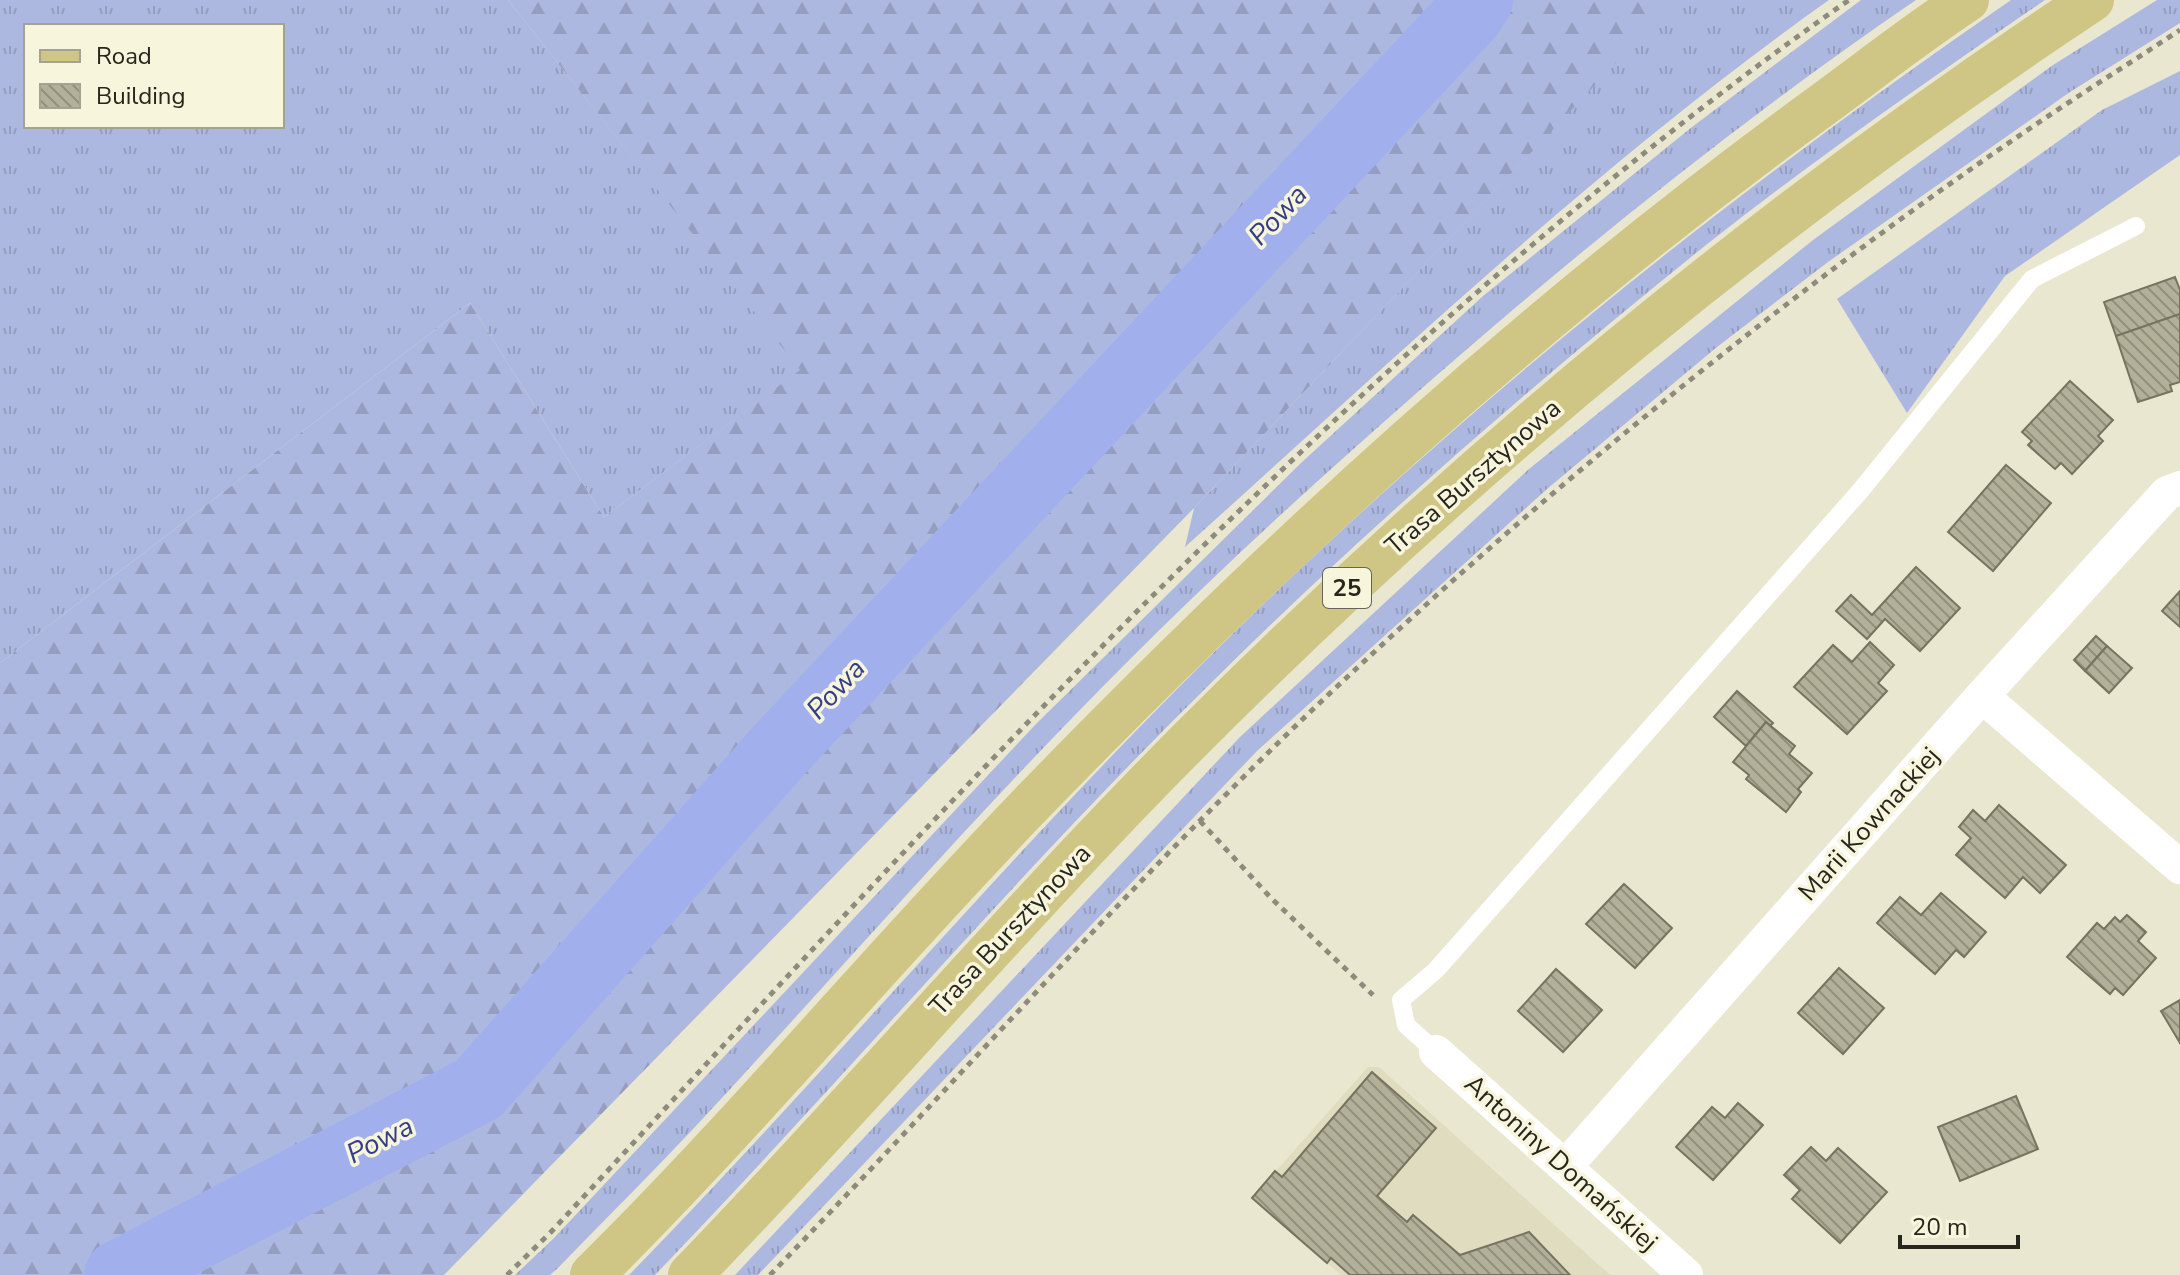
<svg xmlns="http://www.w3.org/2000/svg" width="2180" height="1275" font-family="'Nunito Sans',sans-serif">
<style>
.built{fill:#e0dcbf}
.grass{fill:url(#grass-tufts);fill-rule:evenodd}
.forest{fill:url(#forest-firs)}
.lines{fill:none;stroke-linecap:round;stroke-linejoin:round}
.river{stroke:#a1b0ed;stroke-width:70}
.building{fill:url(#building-back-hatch);stroke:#76745f;stroke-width:2}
.path{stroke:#8d8b7b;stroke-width:5;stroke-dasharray:6 6;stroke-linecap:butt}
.service{stroke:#fff;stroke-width:18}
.minor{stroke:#fff;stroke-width:34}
.primary{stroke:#cfc685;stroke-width:44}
.labels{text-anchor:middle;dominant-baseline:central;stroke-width:7;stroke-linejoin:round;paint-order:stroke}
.shield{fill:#f8f5dd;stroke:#666457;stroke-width:2}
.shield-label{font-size:24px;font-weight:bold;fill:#27261e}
.street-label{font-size:26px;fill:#27261e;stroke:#f8f5dd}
.water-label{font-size:28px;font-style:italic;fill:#333e85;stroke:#f8f5dd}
</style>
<defs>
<pattern id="grass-tufts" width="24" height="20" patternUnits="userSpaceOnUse" patternTransform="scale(2)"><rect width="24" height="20" fill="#adb8e0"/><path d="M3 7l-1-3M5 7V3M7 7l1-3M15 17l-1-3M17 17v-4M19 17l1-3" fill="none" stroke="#959ec0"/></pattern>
<pattern id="forest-firs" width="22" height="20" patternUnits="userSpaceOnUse" patternTransform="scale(2)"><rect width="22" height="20" fill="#adb8e0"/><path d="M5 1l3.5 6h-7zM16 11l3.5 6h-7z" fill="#959ec0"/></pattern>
<pattern id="building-back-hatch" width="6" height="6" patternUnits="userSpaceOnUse" patternTransform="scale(2)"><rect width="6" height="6" fill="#b3b09a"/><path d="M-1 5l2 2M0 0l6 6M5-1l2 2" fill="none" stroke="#928f7d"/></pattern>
</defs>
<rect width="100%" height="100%" fill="#eae7d0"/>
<path class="built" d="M1368,1067H1379L1610,1275H1341L1252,1198Z"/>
<g class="grass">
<path d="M0,0H508L801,370L604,517L470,303L0,663ZM26,26H282V126H26Z"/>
<path d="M1653,0H1829C1599,163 1394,359 1185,547L1194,508L1620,58Z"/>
<path d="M1861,0H1916C1736,123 1566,261 1402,406C1280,513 1161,624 1049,742C928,868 813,1000 694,1128C649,1176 602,1222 557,1269L550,1275H515L554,1238L1035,725L1301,463L1483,296L1692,127Z"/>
<path d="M2011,0H2045C1930,79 1815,159 1706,245C1533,384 1365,530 1208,686C1016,875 842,1081 655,1275H629C823,1076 1002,863 1199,667C1447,420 1723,198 2011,0Z"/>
<path d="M2157,0H2180V23L2070,92L1828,262L1717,347L1547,489L1257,751L758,1275H735L1240,737L1529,469L1813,240L2053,65Z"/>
<path d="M2180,71V155L2005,276L1907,413L1837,299L2102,110Z"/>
</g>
<path class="forest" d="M508,0H1657L1633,45L1194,508L444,1275H0V663L470,303L604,517L800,370Z"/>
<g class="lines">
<path class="river" d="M119,1275L478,1089L783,746L1469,14L1478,0"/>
</g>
<g class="building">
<path d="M2175,277L2180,290V314L2116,336L2104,302Z"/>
<path d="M2180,314V382L2170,385L2172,391L2138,402L2116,336Z"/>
<path d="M2070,381L2113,420L2098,436L2103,441L2072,474L2061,463L2055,469L2028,445L2032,441L2022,432Z"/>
<path d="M2006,465L2051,503L1993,571L1948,532Z"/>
<path d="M1916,567L1960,608L1920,651L1885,619L1867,639L1836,611L1851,595L1872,615Z"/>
<path d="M2180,591V627L2162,611Z"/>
<path d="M2096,636L2107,646L2085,671L2074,660Z"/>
<path d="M1870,642L1894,665L1878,683L1887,691L1847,734L1794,687L1833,645L1852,662Z"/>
<path d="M2107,646L2132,668L2109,693L2085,671Z"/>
<path d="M1737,691L1773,723L1770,726L1766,722L1746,746L1714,717Z"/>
<path d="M1766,722L1795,746L1789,754L1812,773L1798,789L1801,792L1786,812L1746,779L1749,775L1733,762Z"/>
<path d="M1999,805L2066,865L2040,893L2023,877L2005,898L1956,855L1971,838L1959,827L1973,810L1985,821Z"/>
<path d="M1624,884L1672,928L1635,968L1586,924Z"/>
<path d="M1941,893L1986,932L1964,957L1956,950L1935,974L1877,923L1900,897L1921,915Z"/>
<path d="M2127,915L2146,932L2138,941L2156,958L2123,995L2115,988L2110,994L2067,957L2097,923L2104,929L2115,917L2120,922Z"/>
<path d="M1839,968L1884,1008L1843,1054L1798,1013Z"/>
<path d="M1556,969L1602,1010L1563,1052L1518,1011Z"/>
<path d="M2180,1000V1043L2161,1011Z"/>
<path d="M1372,1072L1436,1128L1377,1196L1407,1222L1413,1215L1460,1255L1529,1232L1570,1275H1350L1331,1258L1327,1263L1252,1198L1275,1171L1282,1177Z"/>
<path d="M2016,1096L2038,1149L1960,1181L1938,1127Z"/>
<path d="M1738,1103L1763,1125L1713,1180L1676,1147L1712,1107L1725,1118Z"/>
<path d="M1811,1147L1826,1161L1838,1148L1887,1192L1840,1243L1792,1199L1800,1190L1784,1175Z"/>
</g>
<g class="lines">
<g class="path">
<path d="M1200,821L1271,898L1373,995"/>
<path d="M507,1275L550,1233C956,795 1357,344 1849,0"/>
<path d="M770,1275C950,1089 1121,893 1308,714C1530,503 1776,301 2029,129C2079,95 2130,63 2180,30"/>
</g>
<path class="service" d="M1436,1052L1406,1025L1401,1000L1436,970L1861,490L2032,279L2136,226"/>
<g class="minor">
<path d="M1982,696L2180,867"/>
<path d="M1436,1052L1686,1275"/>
<path d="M1565,1167L1982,696L2167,493L2180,488"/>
</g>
<g class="primary">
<path d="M592,1275C744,1125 881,959 1030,805C1275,552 1529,319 1814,111C1865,74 1914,35 1967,0"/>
<path d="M690,1275C859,1101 1015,916 1186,744C1462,467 1765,216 2092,0"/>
</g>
</g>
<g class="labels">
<rect class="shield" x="1323" y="568" width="48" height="40" rx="6"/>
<g class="shield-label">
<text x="1347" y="588">25</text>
</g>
<g class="street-label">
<text transform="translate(1473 477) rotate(-41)">Trasa Bursztynowa</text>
<text transform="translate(1869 824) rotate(-48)">Marii Kownackiej</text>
<text transform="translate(1010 930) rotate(-47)">Trasa Bursztynowa</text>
<text transform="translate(1561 1163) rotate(42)">Antoniny Domańskiej</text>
</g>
<g class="water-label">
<text transform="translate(1278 215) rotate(-47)">Powa</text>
<text transform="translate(836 689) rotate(-47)">Powa</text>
<text transform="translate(380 1140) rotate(-27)">Powa</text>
</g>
</g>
<rect x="24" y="24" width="260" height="104" fill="#f8f5dd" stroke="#a4a291" stroke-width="2"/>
<rect x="40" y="50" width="40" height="12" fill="#cfc685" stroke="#a4a291" stroke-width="2"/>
<text x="96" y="64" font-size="24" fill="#27261e">Road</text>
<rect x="40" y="84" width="40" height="24" fill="url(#building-back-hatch)" stroke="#a4a291" stroke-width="2"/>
<text x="96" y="104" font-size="24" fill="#27261e">Building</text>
<path d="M1900 1235v12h118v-12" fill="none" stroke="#27261e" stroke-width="4"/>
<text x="1912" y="1235" font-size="24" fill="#27261e" stroke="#f8f5dd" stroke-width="6" paint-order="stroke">20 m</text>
</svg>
